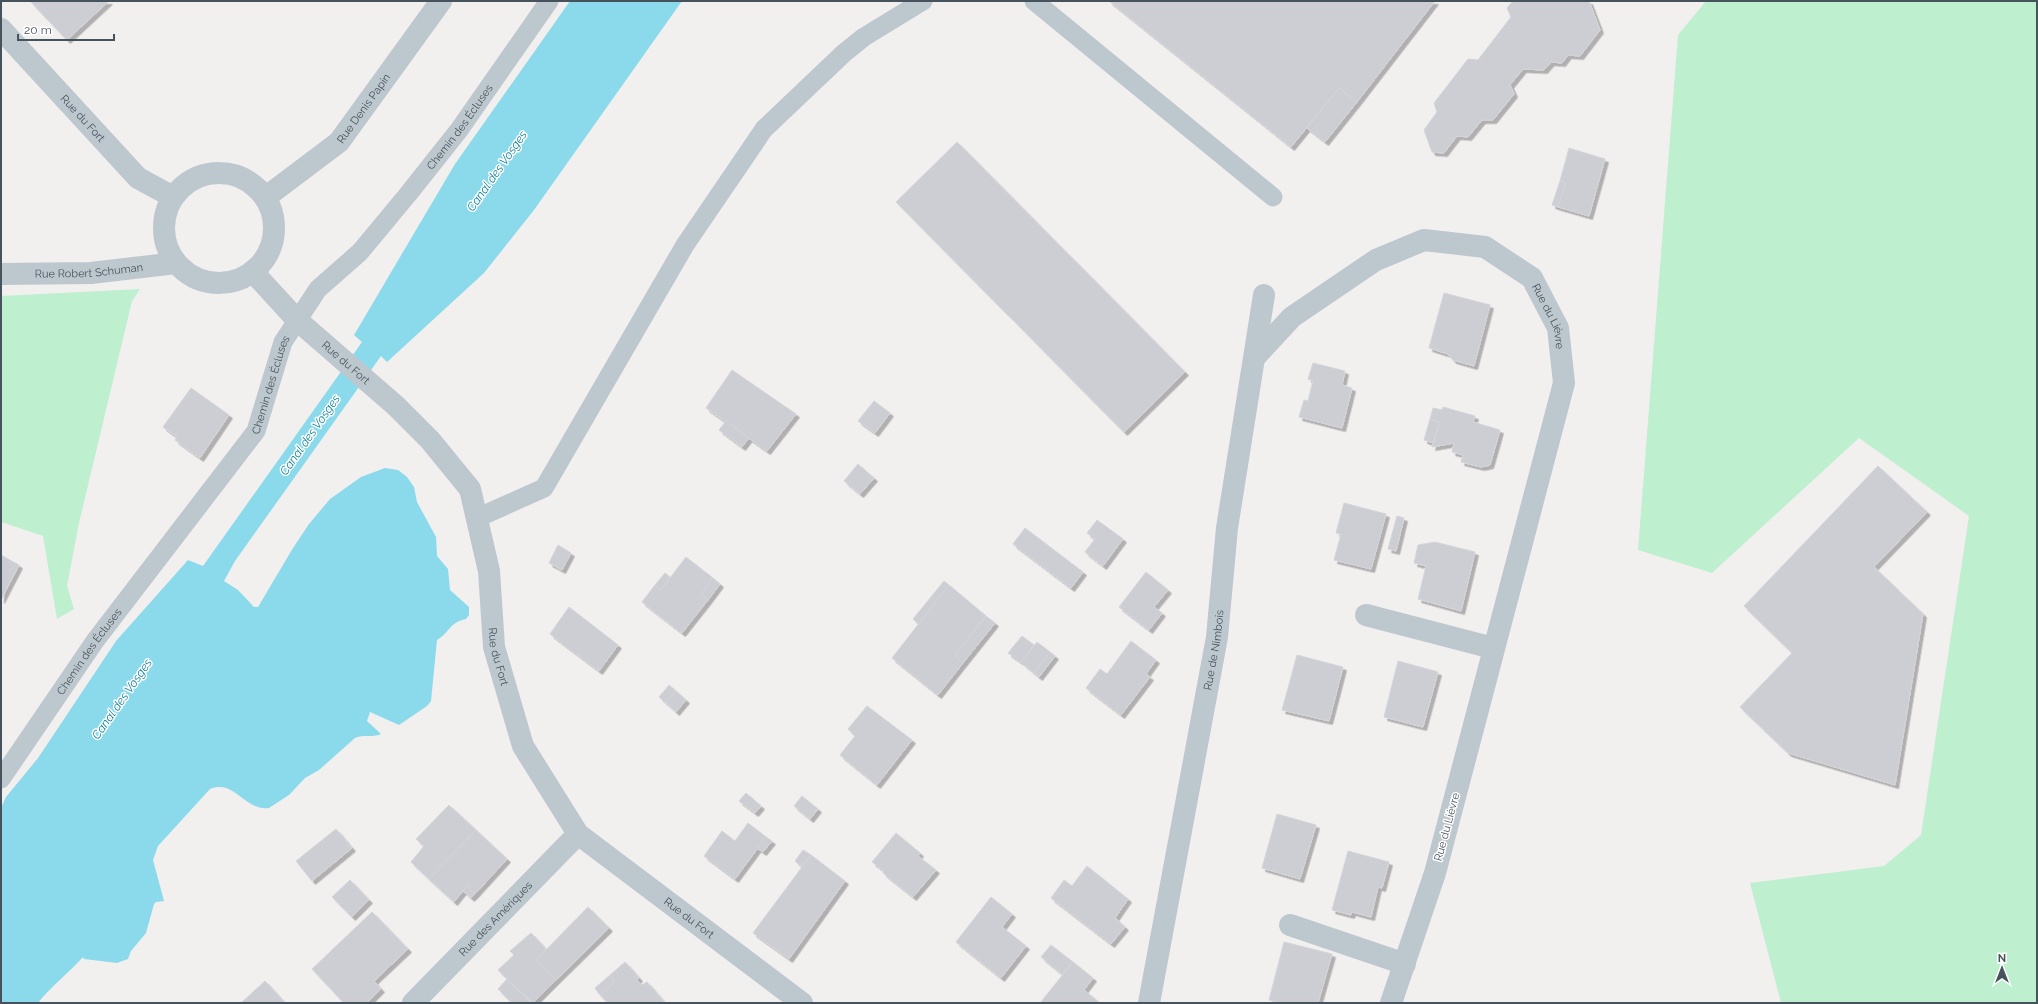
<svg xmlns="http://www.w3.org/2000/svg" width="2038" height="1004" font-family="Raleway,sans-serif">
<style>
.green{fill:#beefcf}
.water{fill:#8bdaeb}
.building{fill:#ccced4;stroke:#d3d5da;filter:url(#shadow)}
.lines{fill:none;stroke-linecap:round;stroke-linejoin:round}
.service{stroke:#bdc7ce;stroke-width:19}
.minor{stroke:#bdc7ce;stroke-width:22}
.labels{text-anchor:middle;dominant-baseline:central;stroke-width:3;stroke-linejoin:round;paint-order:stroke}
.street-label{font-size:11px;fill:#47535c;stroke:#fff}
.water-label{font-size:12px;font-style:italic;fill:#0e809a;stroke:#fff}
</style>
<defs>
<filter id="shadow"><feDropShadow dx="3.5" dy="3.5" stdDeviation="0" flood-color="#0004"/></filter>
</defs>
<rect width="100%" height="100%" fill="#f2efef"/>
<g class="green">
<path d="M1706,1H2037V1003H1781L1750,883L1884,866L1921,835L1969,516L1859,438L1712,573L1638,550L1678,35Z"/>
<path d="M140,289L132,301L79,523L67,586L74,609L57,619L43,536L1,522V296Z"/>
</g>
<path class="water" d="M570,1H682L534,210L484,273L387,362L381,356L235,561L224,581L238,590L254,607H258L293,548L309,524L330,499L361,477L385,468L398,470L407,477L414,487L417,502L436,537L437,556L448,569L450,590L469,607V615L466,619C450,622 449,633 437,640L431,701L427,706L399,725L370,712L367,721L381,734C372,738 364,734 355,738L319,770L305,778L289,795L269,808C244,811 235,779 210,789L158,846L153,860L164,901L156,902L154,904L146,933L131,951L128,959L117,963L84,959L83,957C69,973 51,986 38,1003H1V808L6,797L38,758L116,641L188,560L203,566L362,342L354,335L455,164Z"/>
<g class="building">
<path d="M30,1H109L67,40Z"/>
<path d="M1109,1H1435L1357,102L1339,88L1291,147Z"/>
<path d="M1513,1H1589L1600,30L1580,56L1568,55L1562,63L1551,62L1544,70L1523,69L1510,85L1514,94L1493,120H1482L1468,137L1457,136L1444,153L1432,152L1424,130L1437,112L1434,103L1468,59L1478,60L1511,17L1507,8Z"/>
<path d="M1339,88L1357,102L1325,142L1307,128Z"/>
<path d="M957,142L1185,372L1124,432L896,202Z"/>
<path d="M1569,148L1605,159L1589,216L1558,207L1566,183L1560,181Z"/>
<path d="M1560,181L1566,183L1558,207L1552,205Z"/>
<path d="M1444,293L1490,305L1474,366L1453,360L1448,354L1429,348Z"/>
<path d="M1313,363L1345,371L1342,385L1352,388L1342,428L1299,417L1304,400L1308,401L1313,381L1308,379Z"/>
<path d="M732,370L796,414L767,451L706,408Z"/>
<path d="M191,388L229,415L200,458L175,440L177,437L163,427Z"/>
<path d="M874,401L890,413L875,433L858,421Z"/>
<path d="M1443,407L1475,416L1473,422L1500,430L1490,465L1481,467L1461,462L1463,455L1452,452L1454,443L1432,447L1440,422L1430,419L1433,408L1442,410Z"/>
<path d="M1430,419L1440,422L1433,443L1424,440Z"/>
<path d="M726,421L749,438L742,447L719,430Z"/>
<path d="M858,464L874,478L860,494L844,481Z"/>
<path d="M1878,466L1927,512L1874,567L1923,614L1895,785L1788,753L1740,707L1792,653L1744,606Z"/>
<path d="M1344,503L1386,514L1371,569L1334,560L1341,534L1336,533Z"/>
<path d="M1397,516L1404,518L1396,551L1388,549Z"/>
<path d="M1097,520L1123,539L1103,566L1085,552L1095,539L1087,533Z"/>
<path d="M1025,528L1083,572L1071,588L1013,544Z"/>
<path d="M1435,542L1475,552L1461,611L1418,599L1426,566L1414,563L1418,545Z"/>
<path d="M558,545L571,553L562,570L549,563Z"/>
<path d="M1,555L19,565L1,600Z"/>
<path d="M686,557L713,578L701,594L708,600L682,633L642,602L655,585L661,590Z"/>
<path d="M1146,572L1168,590L1154,607L1162,613L1149,630L1119,607Z"/>
<path d="M665,573L670,577L661,590L655,585Z"/>
<path d="M713,578L720,584L708,600L701,594Z"/>
<path d="M944,581L949,585L919,624L913,619Z"/>
<path d="M949,585L986,616L955,655L963,663L938,695L892,658Z"/>
<path d="M569,607L618,645L599,671L550,634Z"/>
<path d="M986,616L995,623L963,663L955,655Z"/>
<path d="M1022,636L1034,645L1021,662L1008,653Z"/>
<path d="M1131,641L1156,660L1146,674L1150,677L1121,715L1086,688L1100,669L1107,674Z"/>
<path d="M1037,642L1050,652L1034,673L1021,662Z"/>
<path d="M1050,652L1055,656L1039,677L1034,673Z"/>
<path d="M1297,655L1343,667L1329,721L1282,710Z"/>
<path d="M1398,661L1438,672L1423,727L1384,717Z"/>
<path d="M669,685L676,691L666,703L659,697Z"/>
<path d="M676,691L686,700L676,712L666,703Z"/>
<path d="M867,706L912,740L877,785L840,755L855,736L848,729Z"/>
<path d="M746,793L761,806L755,813L739,801Z"/>
<path d="M802,796L818,809L810,819L794,806Z"/>
<path d="M449,805L476,830L429,879L411,862L424,846L416,839Z"/>
<path d="M1277,814L1316,825L1300,879L1262,868Z"/>
<path d="M748,823L766,837L735,879L704,856L722,831L735,841Z"/>
<path d="M336,829L352,848L312,881L296,861Z"/>
<path d="M476,830L507,859L475,894L467,886L454,902L429,879Z"/>
<path d="M896,833L920,853L918,856L936,870L913,897L883,873L884,871L872,862Z"/>
<path d="M766,837L772,841L763,852L757,848Z"/>
<path d="M803,850L811,855L802,867L795,861Z"/>
<path d="M1348,851L1389,862L1382,888L1378,887L1371,917L1352,912L1351,915L1332,910Z"/>
<path d="M811,855L845,881L789,959L753,933Z"/>
<path d="M1087,866L1128,899L1115,918L1125,927L1111,944L1051,898L1064,880L1072,886Z"/>
<path d="M350,880L369,900L352,917L332,897Z"/>
<path d="M467,886L475,894L471,898L463,891Z"/>
<path d="M991,897L1012,914L1002,927L1026,946L1001,978L956,942Z"/>
<path d="M588,907L609,928L556,980L536,960Z"/>
<path d="M372,912L408,949L374,981L381,989L367,1003H344L312,969Z"/>
<path d="M531,933L546,949L536,960L556,980L533,1003L498,970L514,955L510,951Z"/>
<path d="M1284,942L1332,954L1318,1003H1281L1269,1000Z"/>
<path d="M1051,945L1073,962L1062,974L1041,957Z"/>
<path d="M625,962L639,978L637,980L642,985L647,982L665,1003H608L600,995L615,982L610,975Z"/>
<path d="M1073,962L1093,978L1084,990L1100,1003H1040Z"/>
<path d="M610,975L615,982L600,995L595,988Z"/>
<path d="M507,979L530,1002L529,1003H512L498,989Z"/>
<path d="M265,981L285,1003H241Z"/>
</g>
<g class="lines">
<g class="service">
<path d="M1034,1L1273,197"/>
<path d="M477,518L544,488L685,245L764,129L844,53L864,37L923,1"/>
<path id="s1" d="M1,779L95,641L256,431L283,342L318,289L360,252L409,193L459,130L549,1"/>
</g>
<g class="minor">
<path id="s2" d="M1,29L138,178L173,197"/>
<circle cx="219" cy="228" r="55"/>
<path id="s3" d="M266,197L339,142L441,1"/>
<path id="s4" d="M253,272L297,320L396,406L430,440L470,489L489,571L494,647L523,746L578,834L802,1003"/>
<path id="s5" d="M1,274L91,273L176,263"/>
<path id="s6" d="M1255,357L1292,317L1376,260L1424,240L1485,247L1532,278L1558,328L1564,383L1435,873L1391,1003"/>
<path d="M1366,615L1493,648"/>
<path d="M1290,925L1405,964"/>
<path id="s7" d="M413,1003L578,834"/>
<path id="s8" d="M1149,1003L1217,637L1227,528L1264,295"/>
</g>
</g>
<g class="labels">
<g class="street-label">
<text stroke="none"><textPath href="#s3" startOffset="133">Rue Denis Papin</textPath></text>
<text stroke="none"><textPath href="#s2" startOffset="121">Rue du Fort</textPath></text>
<text stroke="none"><textPath href="#s1" startOffset="804">Chemin des Écluses</textPath></text>
<text stroke="none"><textPath href="#s5" startOffset="88">Rue Robert Schuman</textPath></text>
<text stroke="none"><textPath href="#s6" startOffset="368">Rue du Lièvre</textPath></text>
<text stroke="none"><textPath href="#s4" startOffset="130">Rue du Fort</textPath></text>
<text stroke="none"><textPath href="#s1" startOffset="480">Chemin des Écluses</textPath></text>
<text stroke="none"><textPath href="#s8" startOffset="359">Rue de Nimbois</textPath></text>
<text stroke="none"><textPath href="#s1" startOffset="155">Chemin des Écluses</textPath></text>
<text stroke="none"><textPath href="#s4" startOffset="478">Rue du Fort</textPath></text>
<text transform="translate(1447 827) rotate(-75)">Rue du Lièvre</text>
<text stroke="none"><textPath href="#s4" startOffset="814">Rue du Fort</textPath></text>
<text stroke="none"><textPath href="#s7" startOffset="118">Rue des Amériques</textPath></text>
</g>
<g class="water-label">
<text transform="translate(497 171) rotate(-55)">Canal des Vosges</text>
<text transform="translate(310 435) rotate(-55)">Canal des Vosges</text>
<text transform="translate(122 699) rotate(-55)">Canal des Vosges</text>
</g>
</g>
<rect width="2038" height="1004" fill="none" stroke="#47535c" stroke-width="4"/>
<g transform="translate(2002 968)" stroke="#ffffff" stroke-width="3" paint-order="stroke">
<path d="M0-3L7 15L0 10L-7 15Z" fill="#47535c"/>
<text y="-6" font-size="11" font-weight="bold" text-anchor="middle" fill="#47535c">N</text>
</g>
<path d="M18 34v6h96v-6" fill="none" stroke="#47535c" stroke-width="2"/>
<text x="24" y="34" font-size="12" fill="#47535c" stroke="#ffffff" stroke-width="3" paint-order="stroke">20 m</text>
</svg>
